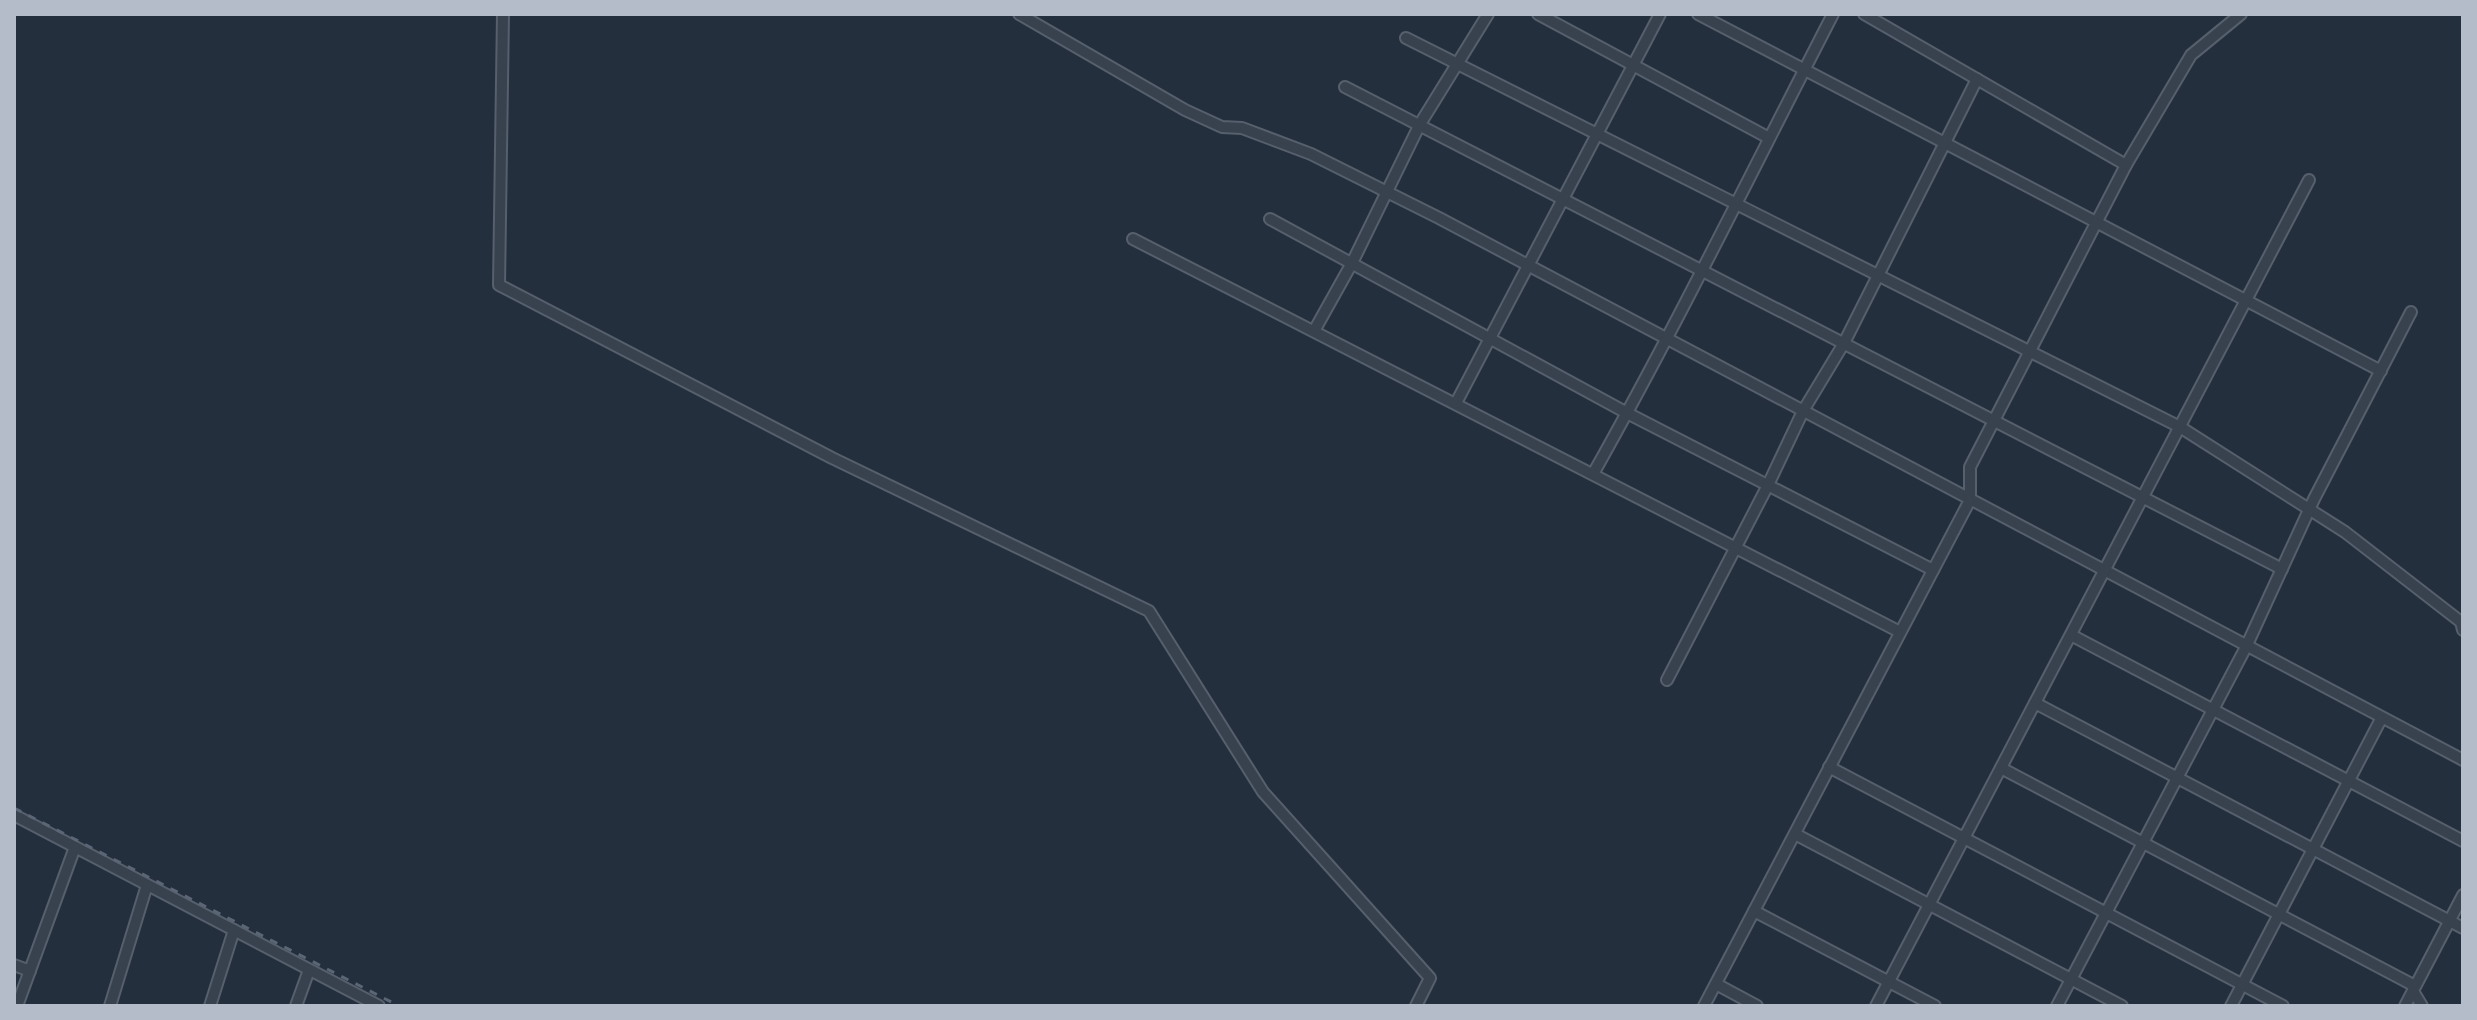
<svg xmlns="http://www.w3.org/2000/svg" width="2477" height="1020" font-family="'Space Grotesk',sans-serif">
<style>
.lines{fill:none;stroke-linecap:round;stroke-linejoin:round}
.minor-casing{stroke:#565f6c;stroke-width:14}
.minor{stroke:#38414e;stroke-width:10}
.rail{stroke:#5a6575;stroke-width:3;stroke-dasharray:8 8;stroke-linecap:butt}
</style>
<rect width="100%" height="100%" fill="#242f3e"/>
<g class="lines">
<defs>
<g id="minor">
<path d="M503,14L499,285L832,458L1149,611L1263,792L1430,978L1416,1006"/>
<path d="M1019,14L1185,110L1222,127L1242,128L1311,154L1439,218L2463,760"/>
<path d="M1538,14L1769,138"/>
<path d="M1698,14L2381,371"/>
<path d="M1864,14L2126,165"/>
<path d="M1406,38L2180,427L2345,532L2461,622L2463,630"/>
<path d="M1345,87L2282,569"/>
<path d="M1270,219L1627,413L1933,570"/>
<path d="M1133,239L1900,632"/>
<path d="M1314,331L1352,263L1420,124L1488,14"/>
<path d="M1456,403L1660,14"/>
<path d="M1593,474C1678,323 1754,167 1833,14"/>
<path d="M2071,635L2463,841"/>
<path d="M1667,680L1768,485L1803,411L1844,343L1977,79"/>
<path d="M2035,703L2463,928"/>
<path d="M1829,767L2283,1006"/>
<path d="M2001,768L2415,986"/>
<path d="M14,815L379,1006"/>
<path d="M1795,834L2122,1006"/>
<path d="M1754,911L1935,1006"/>
<path d="M14,965L30,971"/>
<path d="M1716,984L1757,1006"/>
<path d="M2413,991L2422,1006"/>
<path d="M17,1006L75,847"/>
<path d="M110,1006L147,885"/>
<path d="M210,1006L234,930"/>
<path d="M296,1006L309,970"/>
<path d="M1704,1006L1970,500V467L2126,165L2191,55L2241,14"/>
<path d="M1876,1006L2309,180"/>
<path d="M2057,1006L2246,647L2314,499L2411,312"/>
<path d="M2231,1006L2381,719"/>
<path d="M2405,1006L2463,895"/>
</g>
</defs>
<use href="#minor" class="minor-casing"/>
<use href="#minor" class="minor"/>
<path class="rail" d="M14,808L399,1006"/>
</g>
<rect width="2477" height="1020" fill="none" stroke="#b4bcc9" stroke-width="32"/>
</svg>
